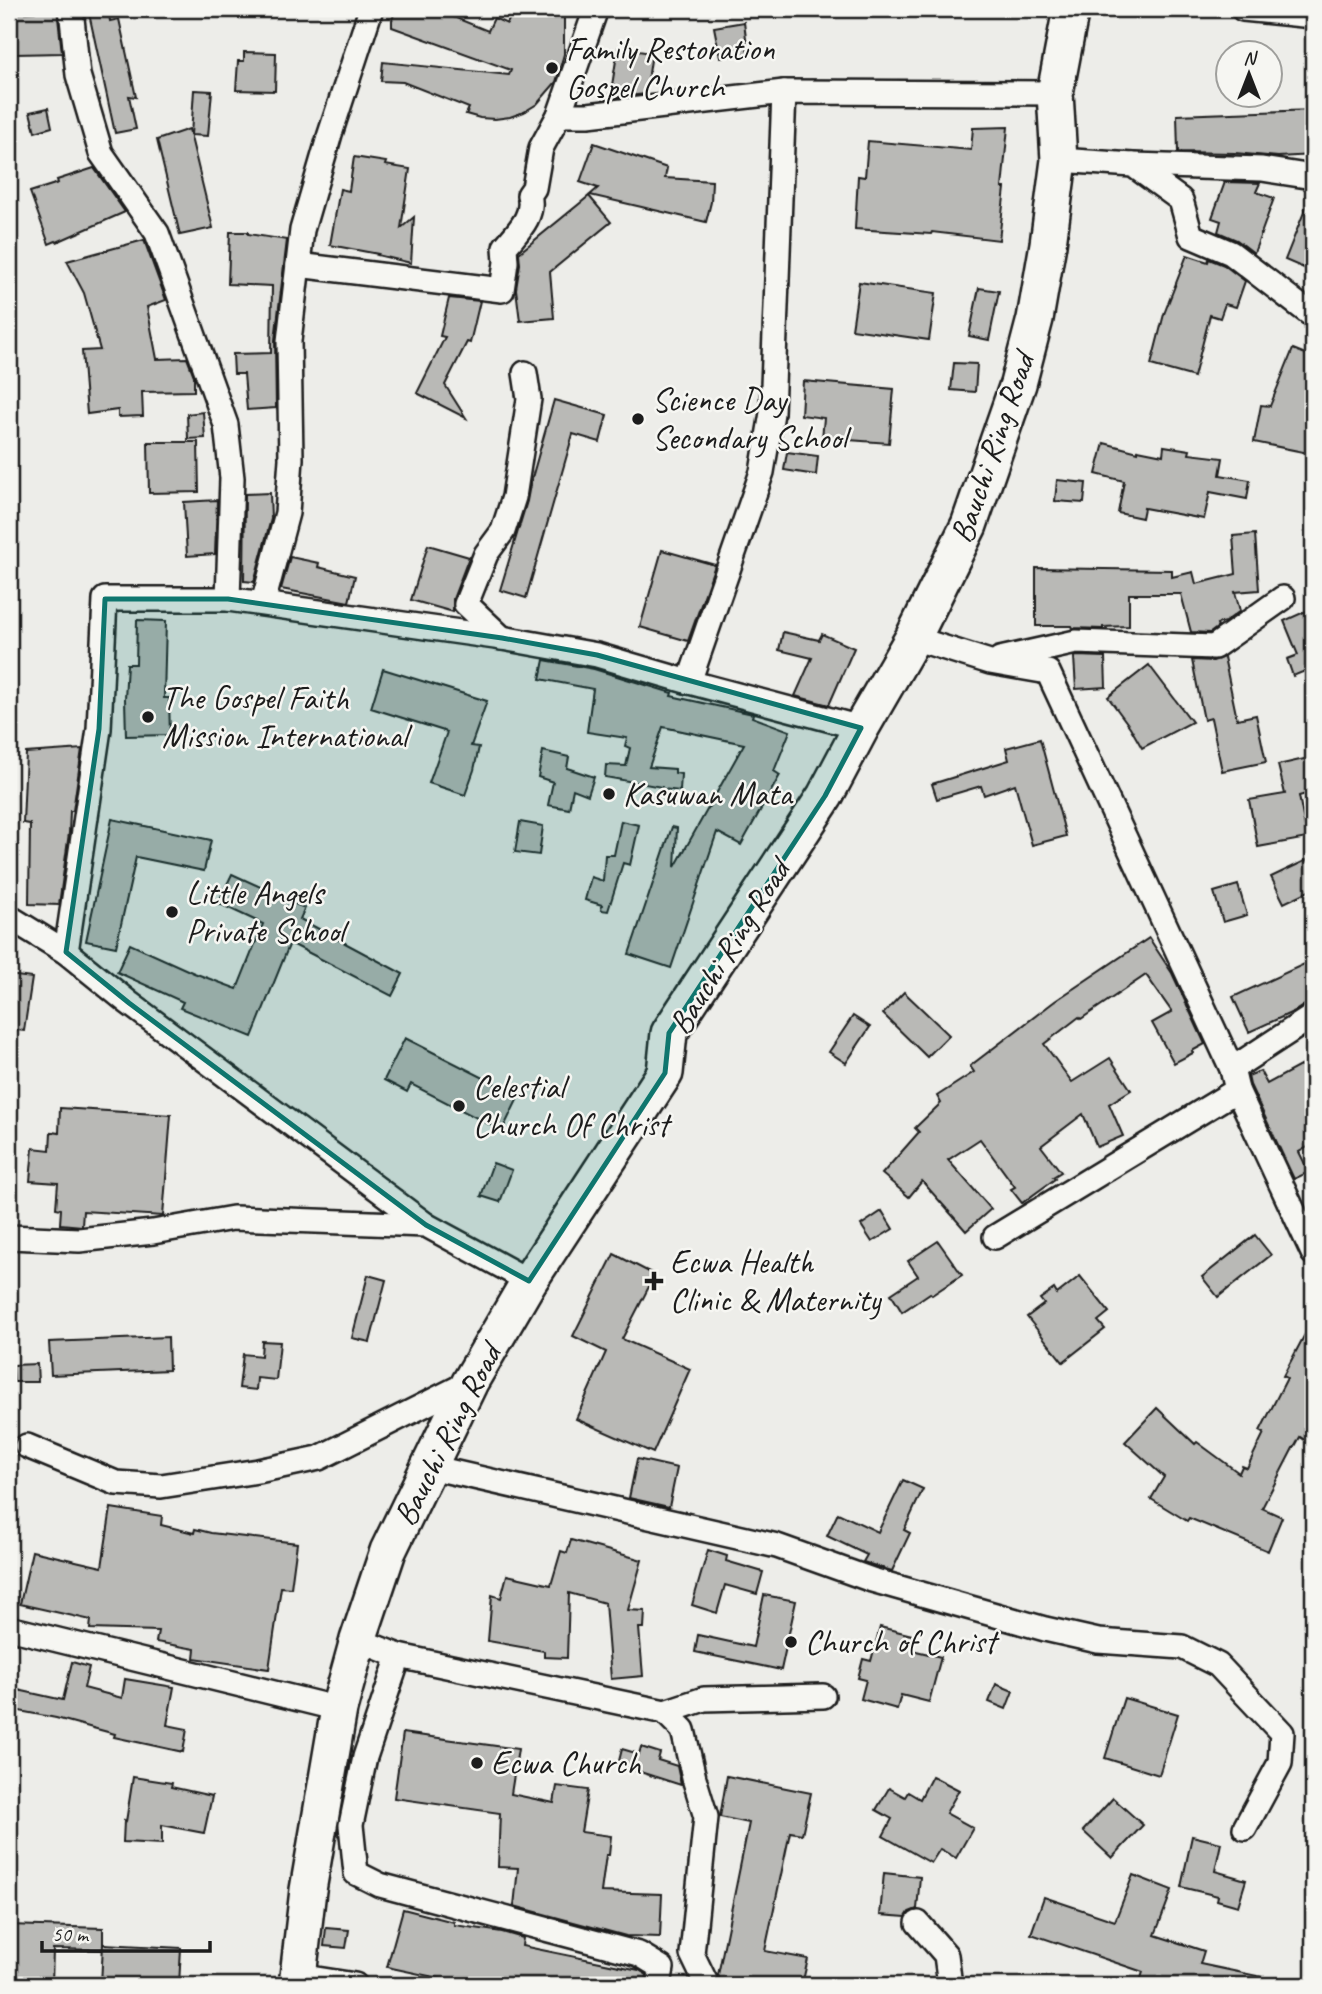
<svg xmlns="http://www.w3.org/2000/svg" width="1322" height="1994" font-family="Caveat,sans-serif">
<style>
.building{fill:#b9b9b6;stroke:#1c1c1c;stroke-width:2}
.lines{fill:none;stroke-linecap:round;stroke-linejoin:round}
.minor-casing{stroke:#1c1c1c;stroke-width:28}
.primary-casing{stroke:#1c1c1c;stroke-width:40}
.minor{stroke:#f6f6f2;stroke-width:23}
.primary{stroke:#f6f6f2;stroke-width:35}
.marked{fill:#0f766e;fill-opacity:0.2;stroke:#0f766e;stroke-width:5;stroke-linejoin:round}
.poi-dot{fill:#1c1c1c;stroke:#f6f6f2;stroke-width:2.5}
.labels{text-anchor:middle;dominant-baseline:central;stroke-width:5;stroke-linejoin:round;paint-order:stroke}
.poi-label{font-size:33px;fill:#1c1c1c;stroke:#f6f6f2;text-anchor:start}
.street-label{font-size:33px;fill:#1c1c1c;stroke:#f6f6f2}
</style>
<rect width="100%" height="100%" fill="#edede9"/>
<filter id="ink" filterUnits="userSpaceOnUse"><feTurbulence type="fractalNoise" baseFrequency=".0143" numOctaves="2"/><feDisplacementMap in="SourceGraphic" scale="14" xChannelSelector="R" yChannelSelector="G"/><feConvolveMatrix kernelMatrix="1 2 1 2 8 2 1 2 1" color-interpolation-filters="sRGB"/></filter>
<g filter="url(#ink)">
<g class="building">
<path d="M35,9H57L62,53L15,54L13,13L35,12Z"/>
<path d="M88,9H108L110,21L119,19L136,97L129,96L136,129L115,133Z"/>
<path d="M396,9H434L488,31L494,18L507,24L514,9H564V54L556,82L537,104L524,112L510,117L495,119L480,118L466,114L469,108L403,82L381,81L383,62L509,75L511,70L392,27V20Z"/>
<path d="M744,22L748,54L720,57L714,27Z"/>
<path d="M618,48L652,53L646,94L610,98Z"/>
<path d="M244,52L276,53L275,91L236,90L238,61H244Z"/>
<path d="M194,90L212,91L208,136L191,135Z"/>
<path d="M48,108L52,127L35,132L30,112Z"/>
<path d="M1313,110V155L1278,157L1235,153L1178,152L1177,115Z"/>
<path d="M1008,127L1002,188H1005L999,240L932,232L931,234L855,229L858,176L865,177L868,141L971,150L973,128Z"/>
<path d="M189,129L213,228L180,235L157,140Z"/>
<path d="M594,143L667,168L665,178L712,181L711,202L706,222L590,195L598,188L580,182Z"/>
<path d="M354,157L386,162L385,165L410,169L401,228L414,217L411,263L377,255L378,254L330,245L340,189L349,191Z"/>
<path d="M94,168L125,212L57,242L56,241L49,244L30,192L58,183L57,180Z"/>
<path d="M1225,182L1260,183L1256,192L1274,198L1254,253L1237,240L1218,232L1221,221L1212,218Z"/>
<path d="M1312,192H1313V272L1285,260Z"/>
<path d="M589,196L611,222L550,272L554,318L520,321L516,289L520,264L519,253Z"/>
<path d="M230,232H248V234L287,240L275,340L276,408L247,410L244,374H234L233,354L271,353L272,286L228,284Z"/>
<path d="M144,240L166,300L147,307L157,359L187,358L194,376V391L142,392L143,416L118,417V410L87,414L82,351L100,350L84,293L67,261Z"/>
<path d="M1187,255L1208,262L1209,259L1224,265L1245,281L1236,307L1225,304L1220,318L1210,315L1194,377L1151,365L1164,314Z"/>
<path d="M859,282L936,293L929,340L852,329Z"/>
<path d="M979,288L999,291L989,340L969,336Z"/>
<path d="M449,298L480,301L470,343L467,342L445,385L466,418L417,393L445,337L440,336Z"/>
<path d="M1293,349L1313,357V454L1254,442L1261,405L1270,406Z"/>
<path d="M954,363L977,364L975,392L951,390Z"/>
<path d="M803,381L894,389L889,443L822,438L824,418L801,415Z"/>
<path d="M554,400L607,415L600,442L573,434L526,598L500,590L527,501L530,485Z"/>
<path d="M203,412L205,438L188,439L187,414Z"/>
<path d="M148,442H198L199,492L149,493Z"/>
<path d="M1104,443L1138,452V450L1163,455L1164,446L1190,450L1189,454L1223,458L1220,475L1250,480L1247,499L1210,492L1204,519L1144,508L1142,518L1118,513L1124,481L1096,474Z"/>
<path d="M787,452L818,456L816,475L784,470Z"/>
<path d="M1057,480L1086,483L1084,503L1055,501Z"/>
<path d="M270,493L271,519L254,582L244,581L245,494Z"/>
<path d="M217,500L215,554L187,556L184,502Z"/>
<path d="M1255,534L1259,590L1235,592L1240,611L1225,622L1217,624L1218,627L1210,633L1191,632L1181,594H1129V626L1103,627V629L1073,628L1072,626H1036V568L1172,570V577L1193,572L1196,584L1236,574L1233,536Z"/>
<path d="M428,545L469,557L453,599V612L411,600Z"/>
<path d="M662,550L715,565L688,641L640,627Z"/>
<path d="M290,557L319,563L318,567L355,576L349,602L281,589Z"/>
<path d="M1313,608V690L1305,671L1293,676L1287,659L1298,655L1284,621Z"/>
<path d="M137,620L166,621L164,698H169L170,735L126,736L125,699L127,664H136Z"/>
<path d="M783,632L819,640L822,634L854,648L829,705L795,696L812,658L779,650Z"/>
<path d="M1077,656L1105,657L1106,687L1076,689L1074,657Z"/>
<path d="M1224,657L1237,719L1256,715L1266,762L1222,771L1211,718L1204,720L1192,660L1213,661Z"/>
<path d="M544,660L594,669L672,693L671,696L753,714L752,717L790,731L774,771L780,775L741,845L717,832L671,968L629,954L672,827L677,828L675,867L744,744L663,727L649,767L675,769V773L681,774L680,791L662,789V787L605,777L606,765L626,766L630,748L625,746L627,738L587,732L593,689L540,679Z"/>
<path d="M1149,665L1192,722L1142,748L1130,727L1108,697Z"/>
<path d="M383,669L487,701L471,746L479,747L474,770L465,795L429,783L447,732L371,708Z"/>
<path d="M1040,739L1066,836L1032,845L1015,784L984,795L981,786L937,799L932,784L1009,760L1006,748Z"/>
<path d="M82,749L73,811H70L69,833L59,905L29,904L30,824L23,823L26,753Z"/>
<path d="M543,751L569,757L567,768L594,777L588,795L573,789L569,809L548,805L553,782L538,777Z"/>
<path d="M1313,757V792L1299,796L1307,838L1258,847L1249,800L1285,794L1278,765Z"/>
<path d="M112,819L211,840L204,871L136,857L116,947L86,941Z"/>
<path d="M621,821L639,825L630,865L623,863L608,911L601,910L602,905L585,900L591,877L603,881L605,855H614Z"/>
<path d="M520,822L543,826L539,855L515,852Z"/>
<path d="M1311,858L1313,872V889L1284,903L1271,877Z"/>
<path d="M232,874L276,894L275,896L305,908L300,919L403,974L392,996L290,943L252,1037L180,1008L183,1002L117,972L130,944L194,973L237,989L263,924L218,903Z"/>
<path d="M1238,885L1247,915L1223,922L1214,892Z"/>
<path d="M1149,938L1172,973L1205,1044L1192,1051L1193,1053L1174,1063L1152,1023L1172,1012L1146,975L1081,1019L1079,1017L1044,1044L1072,1082L1110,1058L1131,1090L1109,1104L1123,1136L1097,1147L1083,1114L1041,1146L1061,1172L1053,1177L1055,1179L1022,1203L1011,1189L1015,1187L980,1139L948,1160L991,1209L966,1231L922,1181L909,1197L882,1174L919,1132L915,1128L941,1103L937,1096L974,1072L970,1066L1055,1001Z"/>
<path d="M1313,960V1002L1306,1004L1295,1011L1249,1032L1233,997Z"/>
<path d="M9,975L32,978L24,1031L9,1029Z"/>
<path d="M904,992L949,1035L927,1057L883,1014Z"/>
<path d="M853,1016L870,1027L846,1063L829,1052Z"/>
<path d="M405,1038L519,1096L502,1131L411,1084L407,1092L384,1080Z"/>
<path d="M1313,1059V1144L1299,1152L1309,1172L1294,1179L1250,1085L1248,1076L1260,1071L1267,1084Z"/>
<path d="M60,1108L171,1115L163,1216L83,1211L82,1226L60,1224L61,1209L56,1208L58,1183L30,1181L33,1148L50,1150L51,1132L59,1133Z"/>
<path d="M493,1163L512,1170L500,1202L481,1196Z"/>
<path d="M882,1211L893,1229L872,1242L861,1225Z"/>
<path d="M1255,1235L1271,1255L1218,1297L1202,1277Z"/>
<path d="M938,1241L962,1275L932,1295L930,1293L902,1312L891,1294L918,1276L908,1261Z"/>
<path d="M614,1254L655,1275L622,1339L690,1369L653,1453L576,1419L606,1352L573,1336Z"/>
<path d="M368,1275L386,1280L370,1342L352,1338Z"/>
<path d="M1080,1276L1109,1312L1098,1321L1105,1329L1063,1362L1027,1317L1044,1304L1040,1299L1054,1289L1057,1294Z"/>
<path d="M1313,1319V1432L1308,1442L1300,1437L1294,1448H1293L1262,1508L1282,1517L1268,1551L1189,1518L1187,1521L1151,1499L1164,1477L1125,1442L1157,1408L1195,1444L1197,1442L1239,1473L1242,1466L1247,1468L1264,1433L1260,1431L1287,1378L1283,1376Z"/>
<path d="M168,1337L169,1370L51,1375L49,1342Z"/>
<path d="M262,1341L280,1342L276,1380L257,1378L256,1390L239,1388L243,1354L261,1356Z"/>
<path d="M37,1364L38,1382H14L13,1365Z"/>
<path d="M637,1459L677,1468L669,1507L629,1498Z"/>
<path d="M903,1480L923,1489L904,1530L910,1533L892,1571L863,1562L867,1555L827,1536L838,1513L878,1532Z"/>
<path d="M111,1508L162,1516L161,1525L194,1533L195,1529L211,1533L297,1543L291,1588L281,1587L269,1669L194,1658L195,1649L156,1642L158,1631L90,1629L91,1620L20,1604L32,1551L102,1567Z"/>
<path d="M571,1540L642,1560L628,1610L645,1611L644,1628H639L643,1676L611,1679L605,1603L569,1593L567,1658L544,1657V1651L488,1641L492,1595L501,1598L507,1575L551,1585L561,1551L567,1553Z"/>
<path d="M708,1550L727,1556L726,1561L763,1572L757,1594L725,1585L717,1613L692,1605Z"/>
<path d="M764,1595L796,1601L781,1670L695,1652L698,1635L753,1647Z"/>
<path d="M880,1627L916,1636L912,1650L941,1657L929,1702L901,1695L897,1709L861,1699L866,1680L858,1678L863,1659L871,1661Z"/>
<path d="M72,1662L89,1667L84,1688L122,1698L125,1679L174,1687L167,1725L187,1729L183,1752L114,1737L115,1734L56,1718L9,1709V1688L63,1700Z"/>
<path d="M996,1684L1013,1691L1006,1709L989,1702Z"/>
<path d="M1124,1698L1178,1714L1159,1775L1105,1758Z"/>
<path d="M403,1733L518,1749L511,1794L554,1803L557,1786L588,1790L581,1832L611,1836L609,1855H606L601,1892L662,1894L660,1937L626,1936L514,1906L518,1868L498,1867L500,1813L394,1798Z"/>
<path d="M641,1747L660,1753L658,1760L677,1766L681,1785L618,1765L622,1749L639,1754Z"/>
<path d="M727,1776L811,1793L802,1834L790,1832L765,1951L808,1959L802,1985H750L720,1979L718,1975L749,1823L720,1817Z"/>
<path d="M932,1776L959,1790L946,1813L973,1828L956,1858L940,1849L931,1863L883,1836L892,1819L876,1810L889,1788L905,1797L908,1792L920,1799Z"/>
<path d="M133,1777L172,1783L171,1787L212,1796L204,1833L162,1825V1844L123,1842L124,1821L126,1822Z"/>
<path d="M1113,1798L1143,1825L1112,1858L1083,1831Z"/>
<path d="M1192,1836L1221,1843L1215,1871L1246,1880L1238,1906L1217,1900L1218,1896L1181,1887Z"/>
<path d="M884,1873L920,1877L917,1909L909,1912L906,1917L880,1915Z"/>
<path d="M1133,1875L1172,1890L1155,1935L1204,1951L1200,1964L1262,1977L1261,1985H1139L1143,1972L1031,1934L1044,1897L1115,1921Z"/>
<path d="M403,1909L454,1922V1925L502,1932L523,1938L522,1946L639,1970L647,1975L645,1985H475L448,1982V1980L387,1967Z"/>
<path d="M9,1925L103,1928V1950L53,1949L52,1985H9Z"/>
<path d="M326,1928L349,1930L346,1948L324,1946Z"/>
<path d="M103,1944L181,1948L179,1985H101Z"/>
</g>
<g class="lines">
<defs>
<g id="minor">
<path d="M71,9L78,75L101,153L157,233L226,425L232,478L228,599"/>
<path d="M596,9L559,115H588L784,92L1055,93"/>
<path d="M1243,9L1313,16"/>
<path d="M1059,160L1133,165L1181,200L1191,236L1231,253L1313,316"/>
<path d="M1133,165L1262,169L1313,177"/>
<path d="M298,265L502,290L506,262L505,247C518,231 535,216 529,195L534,188L541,148L559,115"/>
<path d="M263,603L287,513L291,459L289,341L302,230L330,134L371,9"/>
<path d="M502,638L466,604L486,554L503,531L514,497L529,399L525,373"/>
<path d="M913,638L990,662L1048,672L1232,1069L1237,1090L1313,1253"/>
<path d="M1000,659L1076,642L1214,647L1283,598"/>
<path d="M689,682L762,472L772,413L784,92"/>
<path d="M9,917L66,952L129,1003L426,1225L529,1281"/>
<path d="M66,952L99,729L105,599H228L502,638L597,655L689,682L861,728"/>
<path d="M1232,1069L1313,1016"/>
<path d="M9,1237L79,1240L153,1232L233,1218L426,1225"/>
<path d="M995,1237L1237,1090"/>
<path d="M27,1446L116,1483L161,1486L258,1471L319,1458L470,1382"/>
<path d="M430,1467L777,1546L872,1580L1045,1629L1098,1641L1182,1647L1218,1665L1282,1733L1280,1763L1245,1828"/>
<path d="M9,1628L339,1709"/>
<path d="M358,1640L399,1656L665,1712L683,1730L694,1778L706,1817L692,1954L707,1985"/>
<path d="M399,1656L365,1757L351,1825L356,1873L380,1885L639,1954L662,1968L659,1985"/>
<path d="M665,1712L704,1699L823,1696"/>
<path d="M918,1923L946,1955L950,1985"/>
<path d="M298,1976L355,1985"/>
</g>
<path id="primary" d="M297,1985L308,1890L339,1709L358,1640L388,1551L470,1382L529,1281L665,1073L669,1033L825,796L861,728L913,638L969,525L1018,384L1035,319L1048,244L1059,160L1055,93L1071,9"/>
</defs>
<use href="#minor" class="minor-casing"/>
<use href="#primary" class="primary-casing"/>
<use href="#minor" class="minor"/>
<use href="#primary" class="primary"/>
</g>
</g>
<path class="marked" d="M105,599H228L502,638L597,655L861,728L825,796L669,1033L665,1073L529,1281L426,1225L129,1003L66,952L99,729Z"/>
<g class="poi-dot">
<circle cx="552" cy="68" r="7"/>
<circle cx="638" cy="419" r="7"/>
<circle cx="148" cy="717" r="7"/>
<circle cx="609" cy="794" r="7"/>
<circle cx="172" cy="912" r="7"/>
<circle cx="459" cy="1106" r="7"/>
<path d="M650.5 1270.5h7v7h7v7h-7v7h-7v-7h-7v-7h7z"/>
<circle cx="791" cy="1642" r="7"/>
<circle cx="477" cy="1763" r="7"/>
</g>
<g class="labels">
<g class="poi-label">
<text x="566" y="49">Family Restoration<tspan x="566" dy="38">Gospel Church</tspan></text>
<text x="652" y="400">Science Day<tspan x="652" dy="38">Secondary School</tspan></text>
<text x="162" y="698">The Gospel Faith<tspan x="162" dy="38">Mission International</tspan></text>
<text x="623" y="794">Kasuwan Mata</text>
<text x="186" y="893">Little Angels<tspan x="186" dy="38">Private School</tspan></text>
<text x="473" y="1087">Celestial<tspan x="473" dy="38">Church Of Christ</tspan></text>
<text x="670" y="1262">Ecwa Health<tspan x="670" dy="38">Clinic &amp; Maternity</tspan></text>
<text x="805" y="1642">Church of Christ</text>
<text x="491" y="1763">Ecwa Church</text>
</g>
<g class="street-label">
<text transform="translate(992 448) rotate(-71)">Bauchi Ring Road</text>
<text transform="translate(729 947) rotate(-58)">Bauchi Ring Road</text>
<text transform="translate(447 1435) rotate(-63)">Bauchi Ring Road</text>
</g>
</g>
<rect width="1322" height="1994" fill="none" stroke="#f6f6f2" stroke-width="35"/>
<rect x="18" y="18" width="1287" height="1959" fill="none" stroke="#1c1c1c" stroke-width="2.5" filter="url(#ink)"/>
<g transform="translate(1249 74)"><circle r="33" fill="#f6f6f2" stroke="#9f9f9c" stroke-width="2"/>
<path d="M0-5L12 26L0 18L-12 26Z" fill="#1c1c1c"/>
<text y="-10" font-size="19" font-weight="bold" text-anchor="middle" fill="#1c1c1c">N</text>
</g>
<path d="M42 1941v10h168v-10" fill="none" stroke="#1c1c1c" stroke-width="3.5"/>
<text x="52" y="1941" font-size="21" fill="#1c1c1c" stroke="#f6f6f2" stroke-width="5" paint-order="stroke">50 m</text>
</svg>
